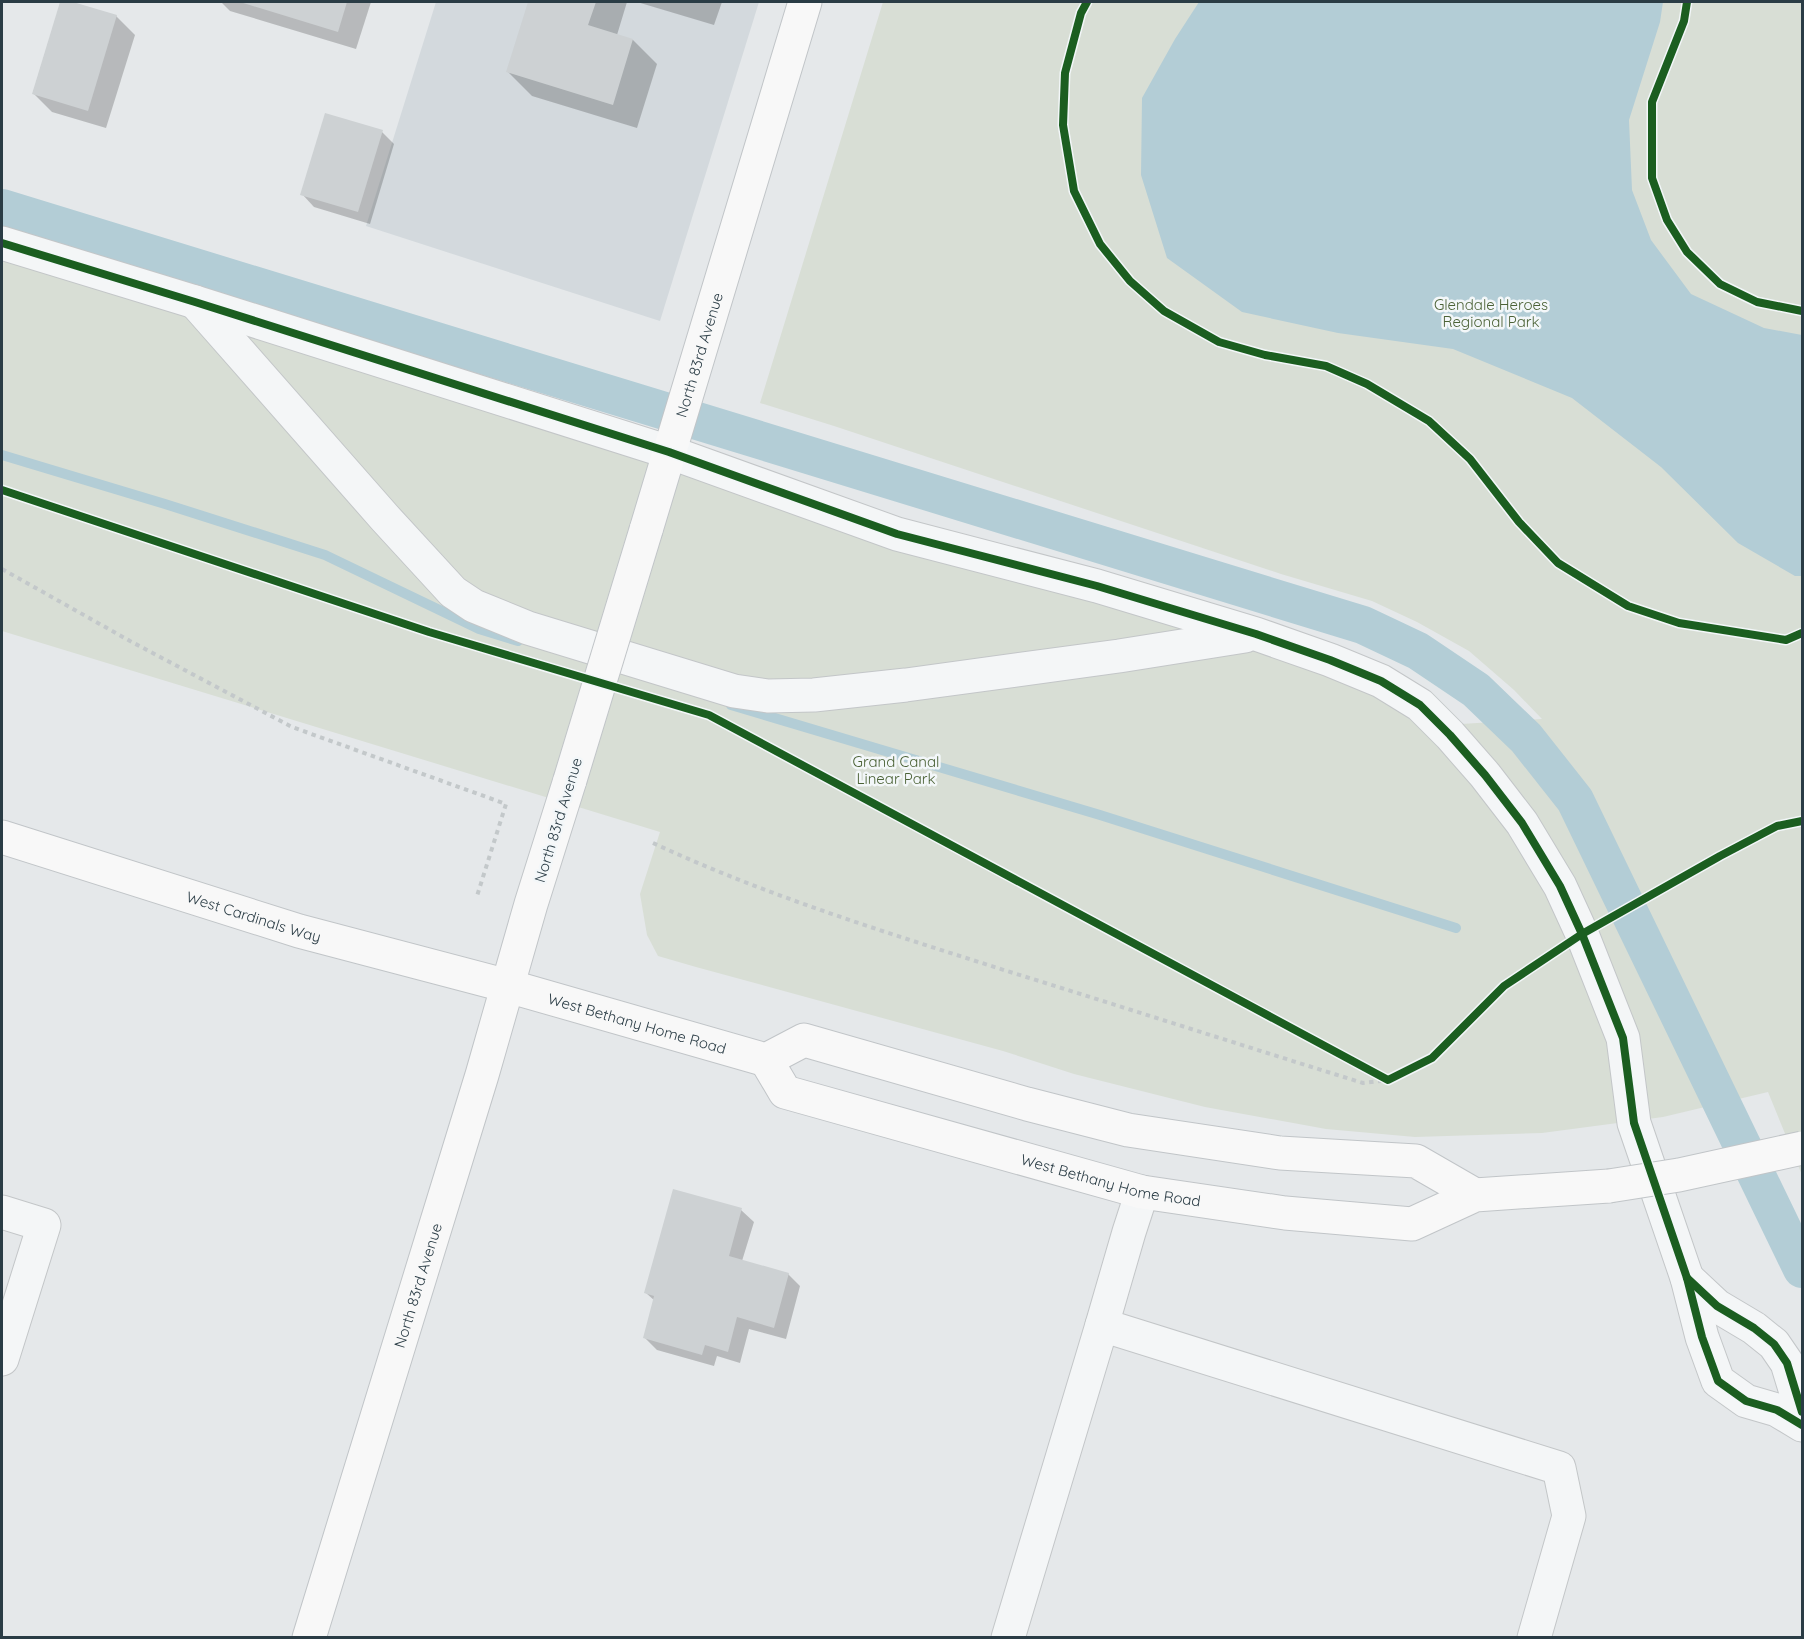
<svg xmlns="http://www.w3.org/2000/svg" width="1804" height="1639" font-family="Quicksand,sans-serif">
<style>
.built{fill:#d3d9dd}
.green{fill:#d8ded5}
.water{fill:#b3cdd6}
.shadow{fill:#0003}
.lines{fill:none;stroke-linecap:round;stroke-linejoin:round}
.stream{stroke:#b3cdd6;stroke-width:10}
.canal{stroke:#b3cdd6;stroke-width:38}
.building{fill:#cdd1d3}
.minor-casing{stroke:#c3c6c8;stroke-width:35}
.major-casing{stroke:#c1c5c8;stroke-width:35}
.path{stroke:#c3c8ca;stroke-width:4;stroke-dasharray:4.5 4.5;stroke-linecap:butt}
.minor{stroke:#f4f6f7;stroke-width:33}
.major{stroke:#f8f8f8;stroke-width:33}
.major-bridge-casing{stroke:#c1c5c8;stroke-width:35;stroke-linecap:butt}
.major-bridge{stroke:#f8f8f8;stroke-width:33}
.cycleway-casing{stroke:#f3f7f9;stroke-width:11}
.cycleway{stroke:#1b5e20;stroke-width:8}
.labels{text-anchor:middle;dominant-baseline:central;stroke-width:5;stroke-linejoin:round;paint-order:stroke}
.park-label{font-size:15px;fill:#4b6236;stroke:#f3f7f9}
.street-label{font-size:15px;fill:#2a3c45;stroke:#f3f7f9}
</style>
<rect width="100%" height="100%" fill="#e5e8ea"/>
<path class="built" d="M436,2H759L660,321L366,226Z"/>
<path class="green" d="M883,2H1802V1175L1768,1092L1663,1117L1542,1133L1415,1137L1326,1129L1205,1107L1074,1074L1003,1051L696,967L658,956L647,935L640,894L660,832L2,631V243L975,540L1461,724L1542,719L1514,690L1469,651L1417,622L1372,601L1281,574L834,426L760,403Z"/>
<path class="water" d="M1199,2H1663L1660,22L1629,120L1632,190L1651,240L1691,294L1764,328L1802,335V576H1795L1738,543L1661,467L1572,398L1453,349L1338,333L1242,312L1167,258L1141,175L1142,98L1175,39Z"/>
<g class="shadow">
<path d="M61,2H68L116,16L135,35L106,128L52,112L33,93Z"/>
<path d="M221,2H371L356,49L230,11Z"/>
<path d="M530,2H627L617,35L633,40L657,64L637,128L532,96L508,72Z"/>
<path d="M637,2H722L714,25Z"/>
<path d="M382,132L394,144L370,224L314,207L302,194Z"/>
<path d="M741,1210L754,1222L742,1261L788,1274L800,1286L786,1339L749,1329L740,1363L717,1356L714,1366L657,1350L644,1337L655,1301L646,1293Z"/>
</g>
<g class="lines">
<g class="stream">
<path d="M2,455L165,504L325,555L479,629L518,641"/>
<path d="M731,705L1100,815L1456,928"/>
</g>
<path class="canal" d="M2,208L1363,625L1418,651L1476,690L1526,738L1575,800L1802,1269"/>
</g>
<g class="building">
<path d="M60,2H73L117,15L88,111L32,94Z"/>
<path d="M240,2H347L338,32Z"/>
<path d="M528,2H596L588,25L633,39L613,105L506,72Z"/>
<path d="M325,113L383,130L358,212L300,195Z"/>
<path d="M673,1189L742,1208L729,1256L789,1273L774,1328L737,1317L728,1352L705,1345L702,1355L643,1338L654,1296L644,1293Z"/>
</g>
<g class="lines">
<defs>
<g id="minor">
<path d="M2,243L195,302L669,452L897,534L1097,586L1256,634L1330,660L1381,681L1420,705L1450,735L1485,775L1522,823L1560,886L1582,934L1623,1038L1634,1123L1687,1278L1702,1337L1718,1381L1746,1401L1777,1410L1802,1425"/>
<path d="M195,302L385,518L453,592L474,606L528,628L734,691L768,696L814,695L906,685L1119,656L1245,636"/>
<path d="M2,1212L44,1225L2,1359"/>
<path d="M1687,1278L1717,1306L1754,1328L1774,1344L1787,1363L1802,1412"/>
<path d="M1102,1325L1129,1232L1142,1192"/>
<path d="M1008,1638L1102,1325L1559,1468L1569,1516L1534,1638"/>
</g>
<g id="major">
<path id="s1" d="M646,530L805,2"/>
<path id="s2" d="M2,837L299,931L508,986L766,1060L804,1040L1027,1104L1128,1130L1280,1153L1416,1161L1475,1195"/>
<path id="s3" d="M766,1060L785,1092L1142,1192L1285,1213L1412,1224L1475,1195L1609,1186"/>
<path id="s4" d="M309,1638L482,1075L531,904L570,780"/>
</g>
</defs>
<use href="#minor" class="minor-casing"/>
<use href="#major" class="major-casing"/>
<g class="path">
<path d="M2,569L130,641L292,727L506,804L477,896"/>
<path d="M653,843C767,896 888,933 1007,971C1126,1008 1244,1046 1363,1083L1388,1080"/>
</g>
<use href="#minor" class="minor"/>
<use href="#major" class="major"/>
<defs>
<g id="major-bridge">
<path d="M570,780L646,530"/>
<path d="M1609,1186L1679,1175L1802,1148"/>
</g>
</defs>
<use href="#major-bridge" class="major-bridge-casing"/>
<use href="#major-bridge" class="major-bridge"/>
<defs>
<g id="cycleway">
<path d="M1087,2L1081,13L1065,73L1063,125L1074,191L1100,244L1130,281L1164,311L1219,342L1265,355L1326,366L1367,384L1429,421L1470,459L1519,522L1558,563L1628,606L1679,623L1786,640L1802,633"/>
<path d="M1687,2L1684,21L1652,102V178L1667,220L1687,252L1720,284L1757,302L1802,311"/>
<path d="M2,243L195,302L669,452L897,534L1097,586L1256,634L1330,660L1381,681L1420,705L1450,735L1485,775L1522,823L1560,886L1582,934L1623,1038L1634,1123L1687,1278L1702,1337L1718,1381L1746,1401L1777,1410L1802,1425"/>
<path d="M2,490L429,632L709,715L1388,1080L1432,1058L1504,986L1582,934L1720,856L1777,826L1802,821"/>
<path d="M1687,1278L1717,1306L1754,1328L1774,1344L1787,1363L1802,1412"/>
</g>
</defs>
<use href="#cycleway" class="cycleway-casing"/>
<use href="#cycleway" class="cycleway"/>
</g>
<g class="labels">
<g class="park-label">
<text x="1491" y="304">Glendale Heroes<tspan x="1491" dy="17">Regional Park</tspan></text>
<text x="896" y="761">Grand Canal<tspan x="896" dy="17">Linear Park</tspan></text>
</g>
<g class="street-label">
<text stroke="none"><textPath href="#s1" startOffset="183">North 83rd Avenue</textPath></text>
<text transform="translate(558 820) rotate(-73)">North 83rd Avenue</text>
<text stroke="none"><textPath href="#s2" startOffset="264">West Cardinals Way</textPath></text>
<text stroke="none"><textPath href="#s2" startOffset="662">West Bethany Home Road</textPath></text>
<text stroke="none"><textPath href="#s3" startOffset="375">West Bethany Home Road</textPath></text>
<text stroke="none"><textPath href="#s4" startOffset="369">North 83rd Avenue</textPath></text>
</g>
</g>
<rect width="1804" height="1639" fill="none" stroke="#2a3c45" stroke-width="6"/>
</svg>
